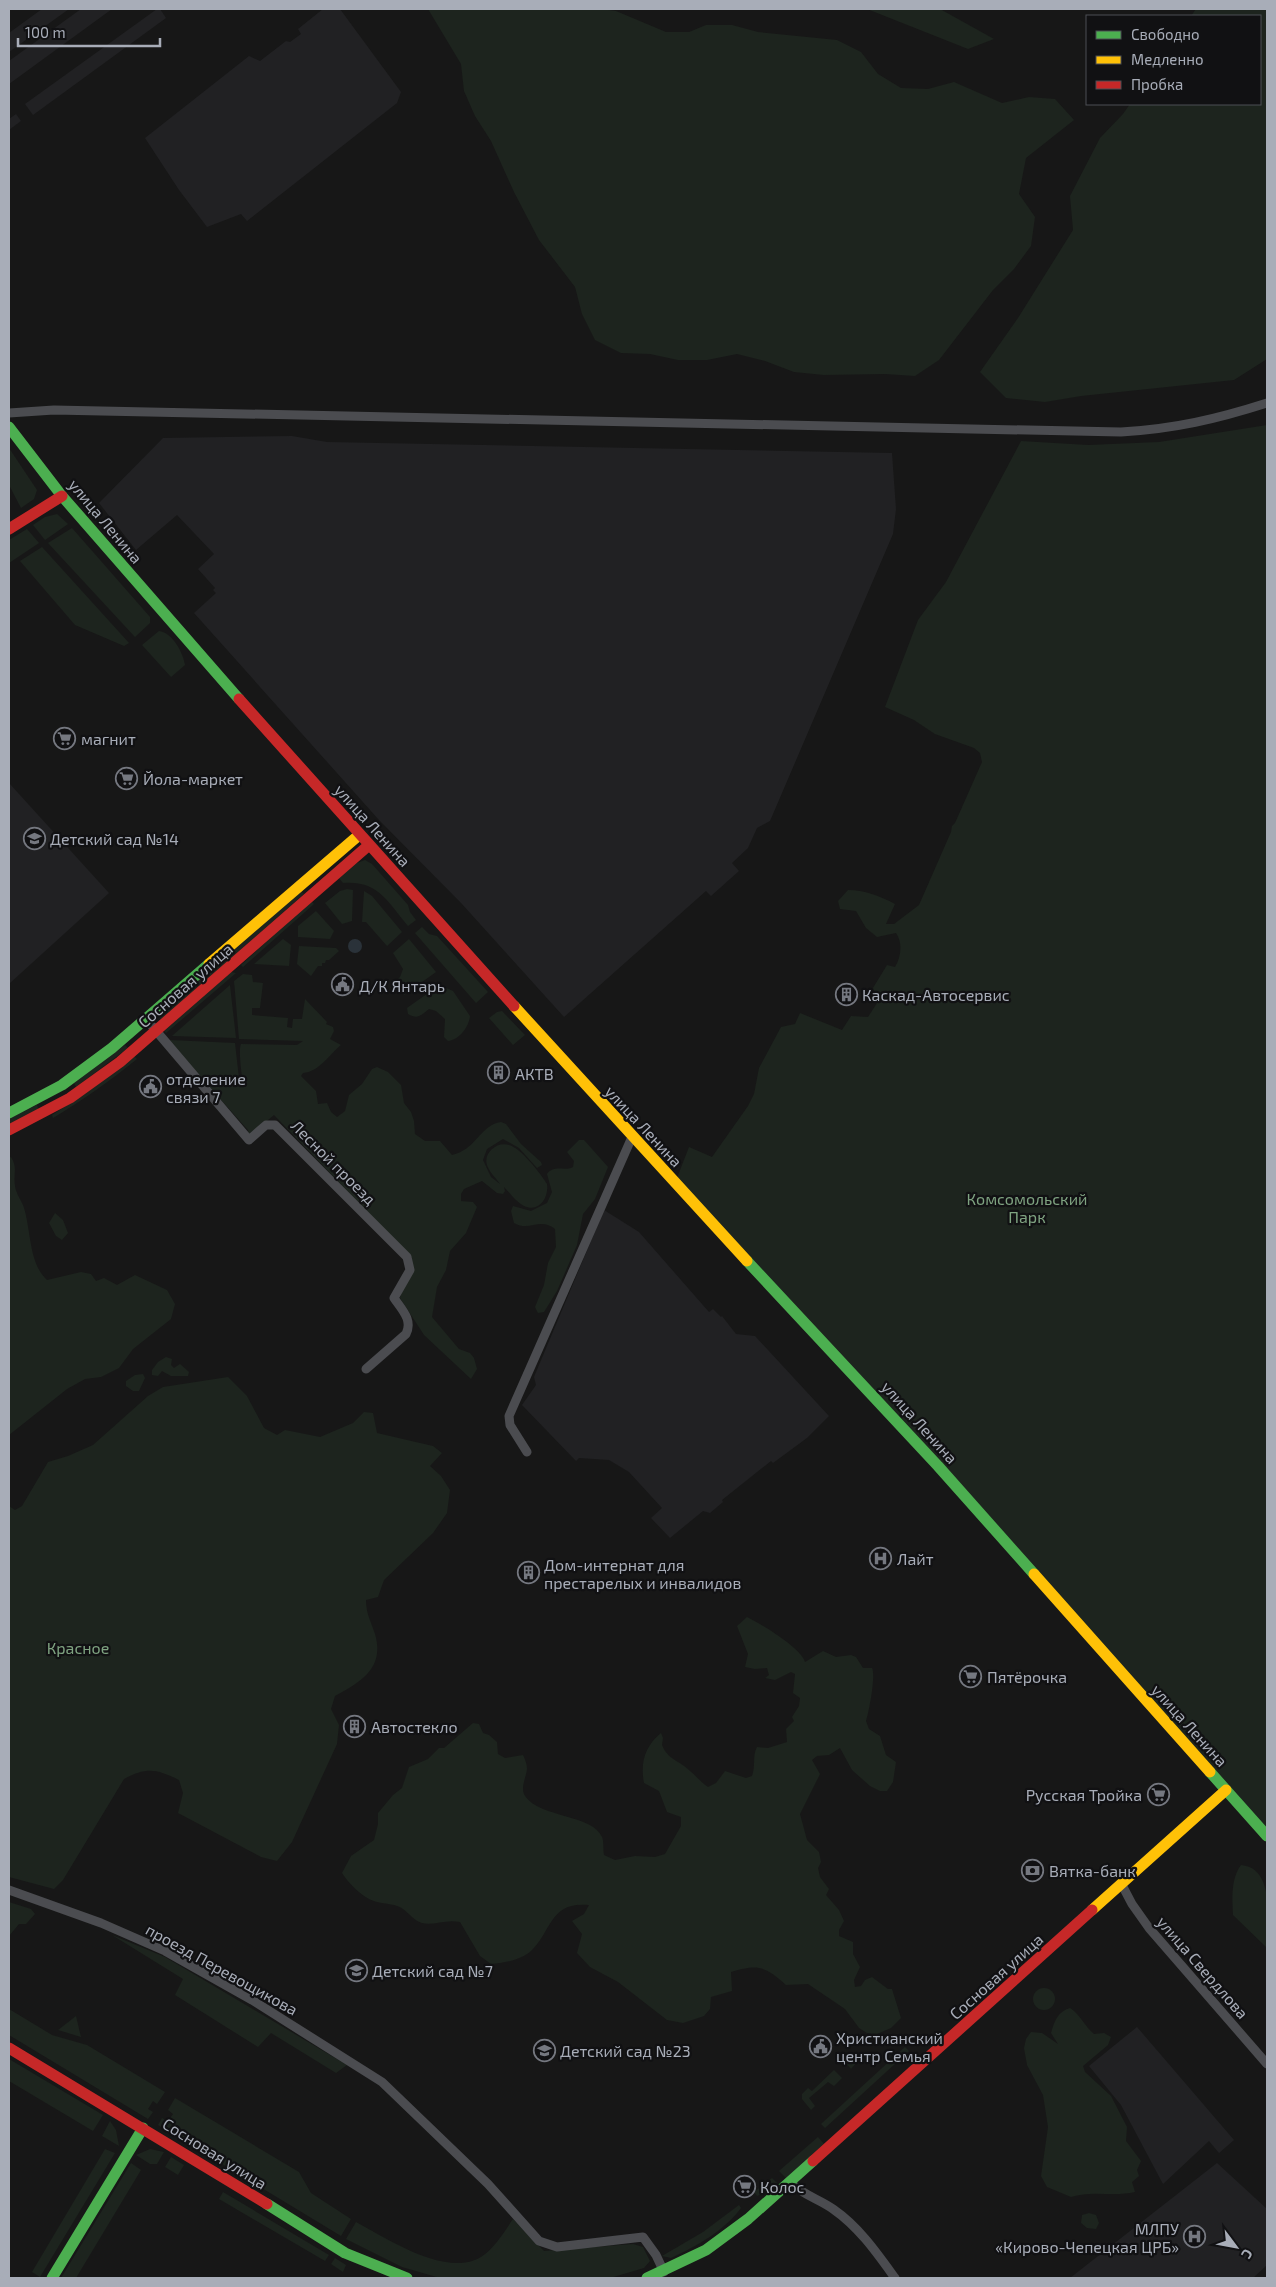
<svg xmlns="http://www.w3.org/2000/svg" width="1276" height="2287" font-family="'Exo 2',sans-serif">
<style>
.built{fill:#212123}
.green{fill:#1d241e}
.water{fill:#2a3239}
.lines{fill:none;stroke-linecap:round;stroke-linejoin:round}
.street{stroke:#4b4c50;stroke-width:9}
.fast{stroke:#4caf50;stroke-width:11}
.slow{stroke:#ffc107;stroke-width:11}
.jam{stroke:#c62828;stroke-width:11}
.labels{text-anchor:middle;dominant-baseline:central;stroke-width:4.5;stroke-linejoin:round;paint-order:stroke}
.street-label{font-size:16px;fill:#a8adb8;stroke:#111113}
.poi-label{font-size:16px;fill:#a8adb8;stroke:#111113;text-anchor:start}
.park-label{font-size:16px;fill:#7fa381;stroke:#111113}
</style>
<rect width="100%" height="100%" fill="#171717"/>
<g class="built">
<path d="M42,9H69L9,52V33Z"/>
<path d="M81,9H112L9,84V61Z"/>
<path d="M157,9H160L166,18L33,115L25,104Z"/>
<path d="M323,9H340L401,92L397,103L247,221L241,214L207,227L179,190L145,138L249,56L260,61L286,41L290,42L301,34L298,29Z"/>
<path d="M16,114L21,121L9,130V119Z"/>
<path d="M292,436L327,442L892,453L896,509L893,534L770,821L757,828L748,848L732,863L739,871L711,896L706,891L564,1017L462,904L379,820L194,613L216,593L213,590L215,588L198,569L214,554L177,515L136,550L99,503L163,438Z"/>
<path d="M9,783L109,893L10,983L9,982Z"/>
<path d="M604,1210L639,1232L709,1312L713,1309L721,1317L722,1316L736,1334L755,1336L829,1416L807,1438L773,1463L771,1461L722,1500L723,1502L710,1513L703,1511L670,1538L651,1518L662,1508L629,1472L609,1460L579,1458L576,1461L522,1405L536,1385L534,1377Z"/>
<path d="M1137,2027L1234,2140L1219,2153L1209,2141L1163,2184L1121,2105L1089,2066Z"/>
<path d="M1217,2163L1267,2209V2265L1253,2278H1070Z"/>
</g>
<g class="green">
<path d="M428,9H601L616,11L666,32H689L706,25H732L758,32L837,40L861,52L878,74L901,88L928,89L954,82L1002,103L1029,97L1055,99L1074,120L1026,158L1019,194L1035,217L1031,246L1014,269L993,290L939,360L915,376L885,374L824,375L794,372L765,361L737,354L707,360H678L650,354L621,353L595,340L582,314L575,287L539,240L514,192L491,141L475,116L464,91L461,64Z"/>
<path d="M867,9H940L994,39L968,49Z"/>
<path d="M1196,9H1267V359L1234,380L1081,396L1045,402L1006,398L980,372L1018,318L1073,230L1070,196L1100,138L1123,114L1130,104H1260V16H1191Z"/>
<path d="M1267,425V1836L675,1183L689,1147L712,1157L748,1106L754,1094L759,1068L781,1027L795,1024L800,1013L842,1030L851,1016L868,1017L879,1000L873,988L887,965L895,967C901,957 903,943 896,933L877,937L866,928L856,911L840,909L838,901L848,890C864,890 880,896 895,904L886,924H894L919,905L951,832L952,826L955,823L982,762L980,753L974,748L935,734L914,720L885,707L918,620L946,582L1021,441L1088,445L1159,442Z"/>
<path d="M9,448L37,490L34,499L21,508L9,485Z"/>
<path d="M57,514L68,524L45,540L33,525L45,517Z"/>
<path d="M72,528L150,617V623L135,637L48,543Z"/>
<path d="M27,529L39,543L9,563V540Z"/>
<path d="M42,547L129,643L124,646L75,625L20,561Z"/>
<path d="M159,631C173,633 183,653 185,665L171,677L142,645Z"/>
<path d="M365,860L372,864L408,905L410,912L416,920L408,926C388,902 378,880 343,883L339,878L357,863Z"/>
<path d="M347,889L353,890L352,921L342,924L325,903L340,891Z"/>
<path d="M301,891L304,894L162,1020L158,1016Z"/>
<path d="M364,891L372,896L402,932L387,946L366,922H362Z"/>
<path d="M311,901L314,904L243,967L241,965Z"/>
<path d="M316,911L334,931L330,939L298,937V926Z"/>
<path d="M422,927L429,934L437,936L488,992L476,1003L415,933Z"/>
<path d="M283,939L291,945L289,966L254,964Z"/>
<path d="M409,939L436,972L404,995L394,983L400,977L403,969L393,953Z"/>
<path d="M299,946L336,948L339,951L329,960H326L325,963H322V966H318L311,976L297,964Z"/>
<path d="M231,972L236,973L166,1033L164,1031Z"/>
<path d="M243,974L252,975L253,982L263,983L260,1008H252V1015L288,1018L287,1027L292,1028L293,1019H302L305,999L327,1022L326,1024L333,1027L334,1031L330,1039L341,1045C330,1054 319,1072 303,1073L301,1076L316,1091L318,1104L327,1103L331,1112L337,1117L345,1111L349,1095L362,1084L372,1069L377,1067L388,1072L401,1085L404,1103L411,1112L414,1121L415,1134L425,1141H440L452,1155C476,1150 480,1125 501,1122L506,1124L521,1144L541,1162L542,1165L537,1168L519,1148L503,1139L487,1149L483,1160L491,1177L500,1184C496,1178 489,1172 487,1165C483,1153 497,1141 509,1145C521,1148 541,1174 547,1184C549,1198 539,1213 524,1206C516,1202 510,1193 504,1187L505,1191L503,1194L497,1193L482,1181L464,1189L461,1194V1201L473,1202L477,1207L466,1233L450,1251L446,1270L437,1287L432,1317L459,1349L470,1353L474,1358L477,1369L471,1379L424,1335L400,1298L412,1258L274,1115L249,1136L248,1130L169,1042L170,1040L235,1043L240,1087L243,1085C242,1076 238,1050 241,1044L297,1045L303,1041L239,1039L234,981Z"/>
<path d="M230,985L236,1038L172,1036Z"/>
<path d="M442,986L453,991L470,1016C469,1027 459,1040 448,1041L444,1037L445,1019L436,1011L429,1009C421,1015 418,1020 408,1014L407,1008L431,991Z"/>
<path d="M502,1011L525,1035L513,1045L489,1018L497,1012Z"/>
<path d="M125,1045L128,1048L76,1087L74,1083Z"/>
<path d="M134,1056L137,1059C110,1081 83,1100 53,1118L52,1115L85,1094Z"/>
<path d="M37,1105L39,1110L9,1124V1118Z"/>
<path d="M579,1140H584L608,1167L595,1199L583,1214L577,1245L557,1291L544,1312L538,1313L535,1307L544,1285L548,1263L556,1247L555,1229C539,1217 530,1232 514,1223L511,1211L513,1206L531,1211L547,1203L552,1192L547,1174C555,1164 564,1172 573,1167L574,1161L567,1152Z"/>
<path d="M11,1157C18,1168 13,1174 15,1186C16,1194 22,1201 24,1208C31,1230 29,1264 47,1280L81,1272L91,1274L96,1281L104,1278L117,1285L135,1275L167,1290L175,1304L171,1319L133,1349L119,1368L101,1377L85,1379L67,1389L9,1435V1158Z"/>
<path d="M55,1213L63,1220L68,1233L62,1240L56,1236L49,1223Z"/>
<path d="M166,1357L172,1359L171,1365L174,1368L180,1364L189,1372L188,1376H171L162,1371L158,1376L152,1375V1370L158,1362Z"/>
<path d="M143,1374L145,1378L139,1391H133L126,1386V1381L135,1375Z"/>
<path d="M228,1377L247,1396L264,1428L277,1435L285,1430L320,1437L353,1423L364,1412L373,1413L377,1433L433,1446L442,1453L430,1466L441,1476L450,1490L447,1513L433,1533L384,1580L378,1597L366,1600C366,1614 371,1621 375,1634C385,1668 361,1682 335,1696L331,1709L339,1725L337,1744L292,1842L277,1861L261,1857L178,1813L183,1793L179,1780C156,1769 147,1767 124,1779L63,1880L54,1889L9,1877V1506L15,1510L22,1506L48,1462L68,1456L93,1445L148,1396L163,1387Z"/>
<path d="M747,1617C761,1624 801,1648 805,1662L823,1651L836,1657L851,1655L856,1657L863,1668H872C876,1675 869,1712 866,1721L869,1729L880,1736L886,1755L896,1762L893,1782L887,1791H880L870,1786L852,1770L840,1748L829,1755L817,1756L812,1760L820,1774L800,1814L807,1840L819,1852L821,1862L818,1868L820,1877L829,1889L826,1895L839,1910L844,1921L839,1930V1936L853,1942V1954L860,1967L854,1980L855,1987L861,1986L865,1980L872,1977L888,1989H892L901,2018L891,2028L877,2034L867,2033L859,2028L845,2009L808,1984L786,1985C765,1966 758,1964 731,1972L732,1991L711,1997L710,2009L704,2016L683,2023L667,2020L618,1982L590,1967L577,1953L582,1934L572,1921L584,1914L589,1905C550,1901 552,1930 532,1950C522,1960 504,1963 491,1964L480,1956L460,1922C444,1919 434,1926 422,1923C413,1920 410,1914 403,1909C396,1904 386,1904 377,1902C364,1899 349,1884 342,1873L351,1856L374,1840L378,1824V1813L393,1795L402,1788L409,1767L428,1759L439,1748H444L473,1723L479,1724L483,1733L489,1735L497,1742L498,1754L505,1758L523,1755C525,1759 527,1764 527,1769C526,1778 520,1788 525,1796C540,1818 592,1814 602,1837C604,1841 603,1850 604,1855L615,1860L635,1856L655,1857L665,1854L681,1826V1817L667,1812L659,1791L644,1783C640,1763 645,1746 661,1733L663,1738L662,1745C668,1760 679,1760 690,1771C697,1776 700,1782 708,1787L716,1783L725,1771L746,1778L752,1776C756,1765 752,1756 757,1747L768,1748L787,1742L786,1729L794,1721L792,1717L799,1706L800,1698L793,1693L795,1674L791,1672L775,1680L765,1678L769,1675L767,1668L755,1669L745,1667L748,1654L737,1626Z"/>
<path d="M1241,1865C1276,1868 1267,1923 1267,1948L1233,1915C1232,1899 1231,1878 1241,1865Z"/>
<path d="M9,1902L31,1909L35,1914L26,1924H19L9,1936Z"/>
<path d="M112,1935L165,1957L347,2065L336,2073L271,2033L258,2047L175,1995L183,1979Z"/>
<circle cx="1044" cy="1999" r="11"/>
<path d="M1070,2008C1081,2015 1084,2026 1094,2034L1104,2033L1111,2037L1108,2045L1083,2066L1085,2072L1111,2096L1127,2127L1126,2141L1141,2161L1137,2170L1139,2176L1132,2182L1135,2192C1114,2197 1091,2190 1071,2197L1047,2187L1041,2176L1048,2127L1043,2095L1027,2065L1024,2048L1026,2039L1031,2032L1042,2033L1058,2044L1051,2033C1054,2022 1058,2011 1070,2008Z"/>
<path d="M9,2009L52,2035L87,2045L165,2092L157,2104L153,2101L148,2109L153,2112L148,2119L9,2035Z"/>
<path d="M76,2016L81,2037L58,2030Z"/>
<path d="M905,2047L909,2051L825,2128L821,2124Z"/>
<path d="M853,2054L859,2060L851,2069L844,2061Z"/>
<path d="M9,2059L103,2115L93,2131L9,2081Z"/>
<path d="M834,2070L842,2078L834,2086L828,2082L809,2098L815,2106L811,2110L802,2099V2094L808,2088L812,2091Z"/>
<path d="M175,2098L299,2172L311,2193L351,2219L341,2236L158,2125L162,2118L168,2121L173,2114L168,2110Z"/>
<path d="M110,2121L116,2130L119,2146L102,2136Z"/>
<path d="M818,2137L824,2144L786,2178L779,2171Z"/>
<path d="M105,2149L115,2153L40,2277L32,2272Z"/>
<path d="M150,2149L164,2152L157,2164H150L136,2155Z"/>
<path d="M171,2157L184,2165L178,2175L165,2167Z"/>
<path d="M131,2163L141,2170L76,2278H61Z"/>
<path d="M772,2178L778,2184L772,2190L757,2196L754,2192Z"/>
<path d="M223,2192L329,2255L325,2261L219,2199Z"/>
<path d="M739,2205L741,2208C724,2231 697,2246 671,2258L662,2256L703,2232Z"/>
<path d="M1089,2213L1096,2215L1099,2223L1096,2229L1087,2228L1081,2223L1082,2215Z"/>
<path d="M513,2219L544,2251L633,2244L643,2247L650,2261L644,2268L610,2278H440L402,2267L346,2239L356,2222C388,2239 446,2278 481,2257C494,2249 504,2232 513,2219Z"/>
<path d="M335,2258L346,2265L343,2272L331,2264Z"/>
</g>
<circle class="water" cx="355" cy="946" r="7"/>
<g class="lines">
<g class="street">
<path d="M9,413L54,410L1121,432C1174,429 1217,419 1267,403"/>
<path d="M146,1019L249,1140L266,1125H275L407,1257L410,1270L394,1298C402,1310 413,1320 406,1334L366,1369"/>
<path d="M527,1452L510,1425L509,1416L632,1137"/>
<path d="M1122,1885L1132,1904L1149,1928L1267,2064"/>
<path d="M9,1890L101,1923L165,1951L252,2000L382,2082L488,2184L539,2241L557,2247L643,2237L656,2255L664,2272"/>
<path d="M791,2183C803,2195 819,2199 833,2209C859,2227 877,2253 895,2278"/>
</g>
<g class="fast">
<path d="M9,427L62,496L239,699"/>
<path d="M9,1113L62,1085L112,1048L209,964"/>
<path d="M747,1261L938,1466L1034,1574"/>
<path d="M1210,1772L1267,1836"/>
<path d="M267,2204L345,2253L407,2278"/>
<path d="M52,2278L143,2128"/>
<path d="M647,2278L706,2250L748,2219L813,2161"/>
</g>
<g class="slow">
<path d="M209,964L359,835"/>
<path d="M514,1006L747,1261"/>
<path d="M1034,1574L1210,1772"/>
<path d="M1092,1910L1226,1790"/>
</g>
<g class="jam">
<path d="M9,529L62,496"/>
<path d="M239,699L514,1006"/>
<path d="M9,1130L70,1098L120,1062L369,845"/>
<path d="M9,2048L267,2204"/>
<path d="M813,2161L1092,1910"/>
</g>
</g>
<defs>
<symbol id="supermarket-ring" viewBox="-11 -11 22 22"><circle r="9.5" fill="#111113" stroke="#757880" stroke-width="1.5"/><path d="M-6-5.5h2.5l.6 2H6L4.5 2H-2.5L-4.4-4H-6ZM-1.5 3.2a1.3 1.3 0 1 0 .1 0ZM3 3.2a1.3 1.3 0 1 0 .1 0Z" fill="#757880"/></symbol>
<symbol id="school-ring" viewBox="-11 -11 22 22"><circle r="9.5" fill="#111113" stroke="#757880" stroke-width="1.5"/><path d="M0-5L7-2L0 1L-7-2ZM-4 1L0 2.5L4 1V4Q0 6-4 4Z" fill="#757880"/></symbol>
<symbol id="civic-ring" viewBox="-11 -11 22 22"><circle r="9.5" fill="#111113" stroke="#757880" stroke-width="1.5"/><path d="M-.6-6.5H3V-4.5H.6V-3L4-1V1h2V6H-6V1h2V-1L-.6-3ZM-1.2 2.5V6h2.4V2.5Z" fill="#757880"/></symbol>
<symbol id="building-ring" viewBox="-11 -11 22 22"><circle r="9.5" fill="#111113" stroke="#757880" stroke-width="1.5"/><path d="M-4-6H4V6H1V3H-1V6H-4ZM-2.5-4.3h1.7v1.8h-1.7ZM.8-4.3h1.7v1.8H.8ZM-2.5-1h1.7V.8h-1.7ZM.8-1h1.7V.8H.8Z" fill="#757880"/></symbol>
<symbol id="hospital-ring" viewBox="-11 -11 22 22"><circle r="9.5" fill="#111113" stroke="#757880" stroke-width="1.5"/><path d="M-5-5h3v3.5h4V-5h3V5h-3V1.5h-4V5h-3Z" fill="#757880"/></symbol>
<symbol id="bank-ring" viewBox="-11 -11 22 22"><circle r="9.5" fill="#111113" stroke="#757880" stroke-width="1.5"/><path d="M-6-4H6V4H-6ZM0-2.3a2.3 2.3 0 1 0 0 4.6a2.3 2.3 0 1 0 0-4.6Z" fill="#757880"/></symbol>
</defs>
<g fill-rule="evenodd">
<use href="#supermarket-ring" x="52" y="726" width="25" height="25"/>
<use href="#supermarket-ring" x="114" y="766" width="25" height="25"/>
<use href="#school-ring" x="22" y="826" width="25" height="25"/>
<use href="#civic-ring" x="330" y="972" width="25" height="25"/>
<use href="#building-ring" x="834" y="982" width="25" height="25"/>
<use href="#building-ring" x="486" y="1060" width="25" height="25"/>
<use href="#civic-ring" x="138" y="1074" width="25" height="25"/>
<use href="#hospital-ring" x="868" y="1546" width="25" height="25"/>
<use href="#building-ring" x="516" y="1560" width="25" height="25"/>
<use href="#supermarket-ring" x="958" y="1664" width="25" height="25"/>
<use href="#building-ring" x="342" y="1714" width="25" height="25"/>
<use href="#supermarket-ring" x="1146" y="1782" width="25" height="25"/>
<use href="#bank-ring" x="1020" y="1858" width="25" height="25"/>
<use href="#school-ring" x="344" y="1958" width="25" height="25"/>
<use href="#civic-ring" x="808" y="2034" width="25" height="25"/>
<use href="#school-ring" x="532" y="2038" width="25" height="25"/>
<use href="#supermarket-ring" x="732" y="2174" width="25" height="25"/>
<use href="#hospital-ring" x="1182" y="2224" width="25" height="25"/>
</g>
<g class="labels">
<g class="street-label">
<text transform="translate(106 521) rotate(50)">улица Ленина</text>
<text transform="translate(373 825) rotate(48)">улица Ленина</text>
<text transform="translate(185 985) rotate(-41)">Сосновая улица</text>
<text transform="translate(644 1126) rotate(47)">улица Ленина</text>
<text transform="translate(334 1162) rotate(45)">Лесной проезд</text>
<text transform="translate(920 1422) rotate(48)">улица Ленина</text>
<text transform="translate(1190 1725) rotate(48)">улица Ленина</text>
<text transform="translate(1203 1967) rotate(49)">улица Свердлова</text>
<text transform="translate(222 1969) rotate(29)">проезд Перевощикова</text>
<text transform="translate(996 1976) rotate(-42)">Сосновая улица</text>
<text transform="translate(215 2153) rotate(32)">Сосновая улица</text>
</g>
<g class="poi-label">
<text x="81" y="738">магнит</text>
<text x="143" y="778">Йола-маркет</text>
<text x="50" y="838">Детский сад №14</text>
<text x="359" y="985">Д/К Янтарь</text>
<text x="862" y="994">Каскад-Автосервис</text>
<text x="515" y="1073">АКТВ</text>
<text x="166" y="1078">отделение<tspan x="166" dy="18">связи 7</tspan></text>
<text x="897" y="1558">Лайт</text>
<text x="544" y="1564">Дом-интернат для<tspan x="544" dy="18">престарелых и инвалидов</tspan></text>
<text x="987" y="1676">Пятёрочка</text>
<text x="371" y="1726">Автостекло</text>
<text x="1142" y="1794" text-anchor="end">Русская Тройка</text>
<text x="1049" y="1870">Вятка-банк</text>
<text x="372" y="1970">Детский сад №7</text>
<text x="836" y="2037">Христианский<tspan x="836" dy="18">центр Семья</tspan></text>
<text x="560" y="2050">Детский сад №23</text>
<text x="760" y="2186">Колос</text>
<text x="1179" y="2228" text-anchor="end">МЛПУ<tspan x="1179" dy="18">«Кирово-Чепецкая ЦРБ»</tspan></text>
</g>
<g class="park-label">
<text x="1027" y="1198">Комсомольский<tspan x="1027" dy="18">Парк</tspan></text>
<text x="78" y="1647">Красное</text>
</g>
</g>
<rect width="1276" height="2287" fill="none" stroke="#a8adb8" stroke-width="20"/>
<rect x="1086" y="15" width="175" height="90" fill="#111113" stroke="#4d4f55"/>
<rect x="1096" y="31" width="25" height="8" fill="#4caf50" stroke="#4d4f55"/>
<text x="1131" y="40" font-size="15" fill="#a8adb8">Свободно</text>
<rect x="1096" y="56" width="25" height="8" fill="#ffc107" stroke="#4d4f55"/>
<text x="1131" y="65" font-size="15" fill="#a8adb8">Медленно</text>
<rect x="1096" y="81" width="25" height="8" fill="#c62828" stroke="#4d4f55"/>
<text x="1131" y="90" font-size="15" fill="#a8adb8">Пробка</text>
<g transform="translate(1236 2247) rotate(122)" stroke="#111113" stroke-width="4" paint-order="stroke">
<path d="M0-4L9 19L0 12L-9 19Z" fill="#a8adb8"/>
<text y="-8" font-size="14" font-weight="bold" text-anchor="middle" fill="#a8adb8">С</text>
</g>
<path d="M18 38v8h142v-8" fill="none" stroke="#a8adb8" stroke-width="2.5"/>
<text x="25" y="38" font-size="15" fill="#a8adb8" stroke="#111113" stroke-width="4" paint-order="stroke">100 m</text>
</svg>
